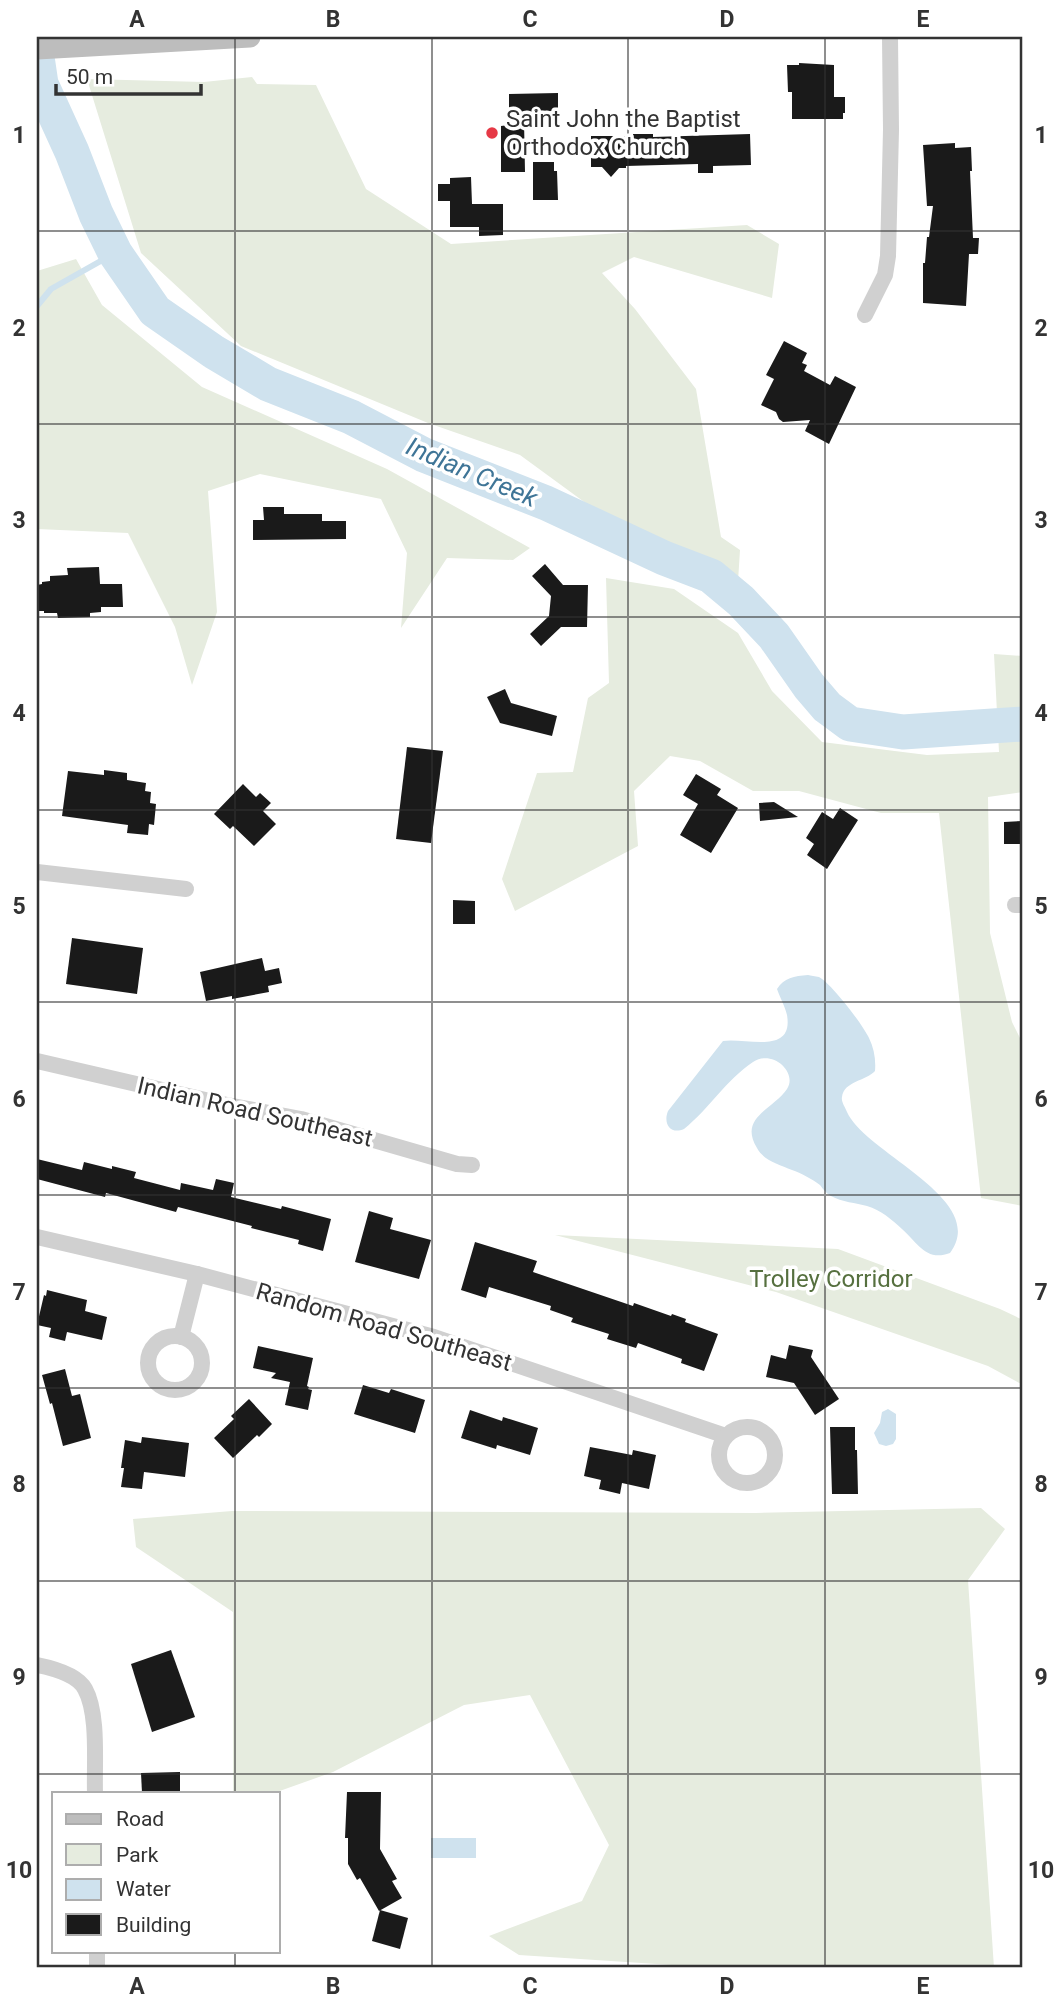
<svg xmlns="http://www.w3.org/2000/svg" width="1060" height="2005" font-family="Roboto,sans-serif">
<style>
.green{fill:#e6ecdf}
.water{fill:#cfe2ee}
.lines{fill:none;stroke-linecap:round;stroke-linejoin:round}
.stream{stroke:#cfe2ee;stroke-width:6}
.river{stroke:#cfe2ee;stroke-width:35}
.building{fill:#1a1a1a}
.minor{stroke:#d0d0d0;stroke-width:16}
.secondary{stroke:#bdbdbd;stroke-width:21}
.grid{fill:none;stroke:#333;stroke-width:2;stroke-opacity:0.55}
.poi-dot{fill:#e63946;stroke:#fff;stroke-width:2.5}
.labels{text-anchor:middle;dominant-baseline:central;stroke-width:7;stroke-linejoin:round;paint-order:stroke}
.poi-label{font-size:24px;fill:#333;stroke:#fff;text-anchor:start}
.street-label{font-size:24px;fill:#333;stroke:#fff}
.park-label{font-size:24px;fill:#56703f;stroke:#fff}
.water-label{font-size:26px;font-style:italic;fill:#3f7597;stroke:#fff}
.neatline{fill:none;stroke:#333;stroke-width:2.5}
.grid-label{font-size:23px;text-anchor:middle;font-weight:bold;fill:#333}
</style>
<rect width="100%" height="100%" fill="#fff"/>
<g class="green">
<path d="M252,77L257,84L316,85L366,189L451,244L747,225L779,244L772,298L634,257L602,273L635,309L696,389L721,537L740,550L736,613L520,455L428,423L241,346L141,253L87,79L204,82Z"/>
<path d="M76,259L102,305L202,387L387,469L530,548L513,560L447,558L401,628L407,553L381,499L260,474L208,491L217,612L192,685L175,627L128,533L37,529V271Z"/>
<path d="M606,578L674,589L738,633L772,691L822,742L927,755L999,752L994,654L1023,656V792L988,797L990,933L1012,1022L1023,1044V1206L981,1198L939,813H881L799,791H753L700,761L670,756L634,791L638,846L515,911L502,879L537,773L573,772L588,698L609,683Z"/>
<path d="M555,1235L838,1249L1000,1309L1023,1320V1385L988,1366L776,1292Z"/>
<path d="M981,1508L1005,1529L968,1580L994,1968H718L519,1955L489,1936L582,1901L609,1845L530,1695L464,1705L333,1772L274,1793H233V1612L136,1547L133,1519L232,1511L756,1513Z"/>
</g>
<g class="water">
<path d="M808,975C811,976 815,976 819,977C831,983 863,1025 869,1038C874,1048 876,1060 875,1071C866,1081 844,1081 842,1097C841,1102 845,1107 847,1112C866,1154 990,1199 950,1253C926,1262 918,1243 902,1229C891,1219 881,1210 867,1206C856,1203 842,1202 831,1196C827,1194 823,1189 820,1185C812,1179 801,1173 792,1170C779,1164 764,1161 757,1148C738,1117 774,1109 787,1089C798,1072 772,1049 753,1062C726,1080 709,1109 684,1129C670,1135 663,1123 668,1111L723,1041C744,1037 794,1056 787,1015C785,1006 780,998 777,989C784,978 794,976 808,975Z"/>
<path d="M888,1409L896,1414V1439L893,1444L886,1446L879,1444L874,1433L880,1423L882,1412Z"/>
<rect x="431" y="1838" width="45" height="20"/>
</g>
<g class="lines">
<path class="stream" d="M37,306L51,289L115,253"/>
<path class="river" d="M37,57L41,84L72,152L96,214L115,253L155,311L214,352L268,384L351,417L424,455L546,503L664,558L711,576L741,601L774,636L809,686L827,707L850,724L903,732L1023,724"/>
</g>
<g class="building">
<path d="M799,63L834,65V97H845V113H843V119H792V92H788L787,65H799Z"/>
<path d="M558,93V119L524,120L525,172H501V126L509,125V94Z"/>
<path d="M633,134H653V137L750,134L751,165L713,166V173H698V164L626,166V168H619L611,177L602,167H591V136H633Z"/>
<path d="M955,143V148L971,147L972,171H970L973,238H979L978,254H969L966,306L923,303V263H925L927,237H929L933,206H927L923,145Z"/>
<path d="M533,162H554V171H557L558,200H533Z"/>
<path d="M471,177L472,204H503V235L479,236V227H450V201H438V184H450V178Z"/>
<path d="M784,341L807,353L802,363L807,365L804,371L830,385L835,376L856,387L829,444L805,431L810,420L783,422L779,419L776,412L761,405L774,379L766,375Z"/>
<path d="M263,507H284V514H322V521H346V539L253,540V520H264Z"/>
<path d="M545,564L563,585H588L587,627H561L541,646L530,634L549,616L551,596L532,576Z"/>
<path d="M99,567L100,584H122L123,607H101V612L90,613V617L58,618L57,613H44V611H37V585L42,584V582L50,581V576L68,575L67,568Z"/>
<path d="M505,689L511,703L557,716L552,736L500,723L487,697Z"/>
<path d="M407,747L443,751L431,843L396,839Z"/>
<path d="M104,770L127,773V780L146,783L145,791L151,792L150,803L156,804L154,825L149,824L148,835L127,833L128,825L62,816L68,771L104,775Z"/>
<path d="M696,774L721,789L717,795L738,808L711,853L680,835L698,804L683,795Z"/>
<path d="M243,784L256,797L260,793L271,803L263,811L276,824L254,846L233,826L230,829L214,814Z"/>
<path d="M774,802L798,817L760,821L759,803Z"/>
<path d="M840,808L858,820L827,869L807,855L814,844L806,838L822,812L833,819Z"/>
<path d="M1023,821V844H1004V822Z"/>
<path d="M453,900L475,901V924H453Z"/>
<path d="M72,938L143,948L137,994L66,984Z"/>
<path d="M262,958L265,971L279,968L282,983L268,986L269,992L232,999V996L206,1001L200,972Z"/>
<path d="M37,1159L82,1170L84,1162L112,1169V1166L136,1172L134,1178L180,1190L181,1183L213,1190L216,1179L234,1183L231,1197L281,1209L282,1206L331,1219L323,1251L298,1244L299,1240L251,1228L252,1226L178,1207L176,1212L106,1193L105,1197L37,1179Z"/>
<path d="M369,1211L393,1218L390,1229L431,1240L419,1279L355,1262Z"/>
<path d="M475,1242L537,1261L533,1272L633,1306L634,1303L671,1316L672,1314L686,1319L685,1322L718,1334L704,1371L681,1363L682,1359L638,1343L636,1348L607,1339L609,1334L571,1322L573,1318L550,1310L551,1306L489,1287L486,1298L461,1290Z"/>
<path d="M47,1290L87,1300L85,1311L107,1317L102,1340L67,1332L65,1341L49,1337L51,1328L37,1325L44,1295L46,1296Z"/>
<path d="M789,1345L813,1350L811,1357L839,1399L815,1415L794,1383L766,1377L771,1355L786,1359Z"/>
<path d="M258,1346L313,1358L307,1386L309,1387L308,1389L312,1390L308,1410L285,1405L290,1382L271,1378L276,1373L253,1368Z"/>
<path d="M65,1369L72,1396L80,1394L91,1438L63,1446L52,1403L50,1404L42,1375Z"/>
<path d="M363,1385L389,1393L391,1389L425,1400L415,1433L354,1414Z"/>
<path d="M249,1399L272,1424L259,1437L257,1435L233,1458L214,1438L234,1419L231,1416Z"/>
<path d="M470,1410L502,1421L503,1417L538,1428L530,1455L497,1445L496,1449L461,1438Z"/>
<path d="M830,1427H855V1450H857L858,1494H832Z"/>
<path d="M142,1437L189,1443L185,1477L144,1472L142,1489L121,1487L124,1468H121L125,1440L141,1443Z"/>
<path d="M590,1447L632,1455L633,1450L656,1455L649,1489L622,1483L620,1494L599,1489L601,1480L584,1476Z"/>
<path d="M171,1650L195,1717L152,1732L131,1664Z"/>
<path d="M180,1772V1793H142L141,1773Z"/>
<path d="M347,1792H381L380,1849L397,1879L392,1881L402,1898L379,1911L360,1878L357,1880L348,1864V1838H345Z"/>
<path d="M380,1910L408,1918L400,1949L372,1941Z"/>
</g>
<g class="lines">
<g class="minor">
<path d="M865,315L885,275L888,256L891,130L890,37"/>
<path d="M37,872L186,889"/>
<path d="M1015,905H1023"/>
<path d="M37,1061L227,1105L301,1119L457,1164L472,1165"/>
<path d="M37,1237L197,1274L434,1337L726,1436"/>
<circle cx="175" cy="1363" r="27"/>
<path d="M181,1337L197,1274"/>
<circle cx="747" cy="1455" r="28"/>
<path d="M37,1665C52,1668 77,1674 85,1689C99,1714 94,1765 95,1793"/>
<path d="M97,1951V1968"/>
</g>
<path class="secondary" d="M37,49L250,37"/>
</g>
<path class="grid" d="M235,37V1793M432,37V1968M628,37V1968M825,37V1968M37,231H1023M37,424H1023M37,617H1023M37,810H1023M37,1002H1023M37,1195H1023M37,1388H1023M37,1581H1023M37,1774H1023M235,1951V1968"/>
<circle class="poi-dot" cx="492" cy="133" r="7"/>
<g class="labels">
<g class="poi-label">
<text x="506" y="119">Saint John the Baptist<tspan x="506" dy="28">Orthodox Church</tspan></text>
</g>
<g class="street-label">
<text transform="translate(255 1112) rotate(13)">Indian Road Southeast</text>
<text transform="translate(384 1327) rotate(16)">Random Road Southeast</text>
</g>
<g class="park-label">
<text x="831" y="1279">Trolley Corridor</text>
</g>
<g class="water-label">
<text transform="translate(472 472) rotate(23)">Indian Creek</text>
</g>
</g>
<rect width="1060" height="2005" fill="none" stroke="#ffffff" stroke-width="77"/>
<rect x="52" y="1792" width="228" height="161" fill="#ffffff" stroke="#adadad" stroke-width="2"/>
<rect x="66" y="1814" width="35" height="10" fill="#bdbdbd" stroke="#adadad" stroke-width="2"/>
<text x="116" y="1826" font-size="21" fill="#333333">Road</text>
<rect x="66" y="1844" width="35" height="21" fill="#e6ecdf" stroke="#adadad" stroke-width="2"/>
<text x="116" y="1862" font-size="21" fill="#333333">Park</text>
<rect x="66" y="1879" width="35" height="21" fill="#cfe2ee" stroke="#adadad" stroke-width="2"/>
<text x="116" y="1896" font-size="21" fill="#333333">Water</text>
<rect x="66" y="1914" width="35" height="21" fill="#1a1a1a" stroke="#adadad" stroke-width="2"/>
<text x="116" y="1932" font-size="21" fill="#333333">Building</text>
<path d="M56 84v10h145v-10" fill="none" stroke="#333333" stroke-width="3.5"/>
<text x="66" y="84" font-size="21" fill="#333333" stroke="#ffffff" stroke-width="5" paint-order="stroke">50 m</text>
<rect x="38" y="38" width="983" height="1928" class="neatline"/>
<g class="grid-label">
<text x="137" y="27">A</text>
<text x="333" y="27">B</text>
<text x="530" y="27">C</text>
<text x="727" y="27">D</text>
<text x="923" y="27">E</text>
<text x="19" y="143">1</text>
<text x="1041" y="143">1</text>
<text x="19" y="336">2</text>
<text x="1041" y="336">2</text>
<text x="19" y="528">3</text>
<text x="1041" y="528">3</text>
<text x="19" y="721">4</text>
<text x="1041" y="721">4</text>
<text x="19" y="914">5</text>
<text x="1041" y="914">5</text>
<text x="19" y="1107">6</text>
<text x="1041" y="1107">6</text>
<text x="19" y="1300">7</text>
<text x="1041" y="1300">7</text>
<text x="19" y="1492">8</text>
<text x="1041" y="1492">8</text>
<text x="19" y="1685">9</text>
<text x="1041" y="1685">9</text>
<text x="19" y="1878">10</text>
<text x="1041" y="1878">10</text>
<text x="137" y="1994">A</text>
<text x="333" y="1994">B</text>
<text x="530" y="1994">C</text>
<text x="727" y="1994">D</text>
<text x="923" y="1994">E</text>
</g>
</svg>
